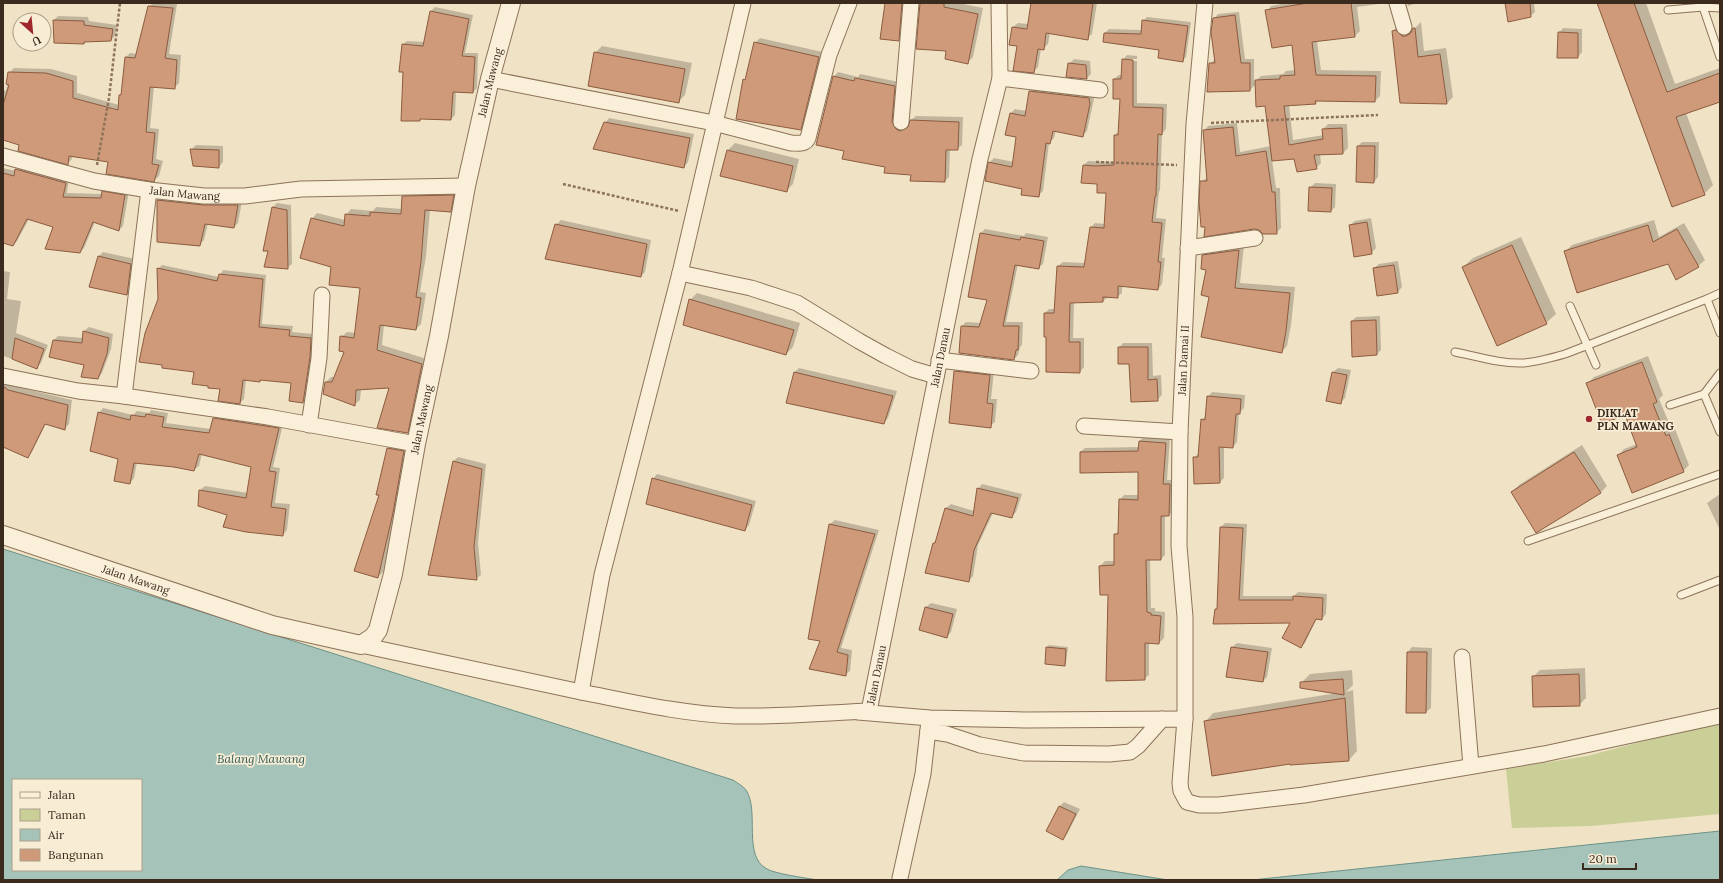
<svg xmlns="http://www.w3.org/2000/svg" width="1723" height="883" font-family="Lora,serif">
<style>
.green{fill:#cacf98}
.water{fill:#a6c3ba;stroke:#6c9288;fill-rule:evenodd}
.shadow{fill:#0003}
.building{fill:#cf9a79;stroke:#8c5b3f}
.lines{fill:none;stroke-linecap:round;stroke-linejoin:round}
.service-casing{stroke:#8c735a;stroke-width:9}
.minor-casing{stroke:#8c735a;stroke-width:17}
.tertiary-casing{stroke:#8c735a;stroke-width:20}
.path{stroke:#8c735a;stroke-width:2.5;stroke-dasharray:3 2;stroke-linecap:butt}
.service{stroke:#faefd8;stroke-width:7}
.minor{stroke:#faefd8;stroke-width:15}
.tertiary{stroke:#faefd8;stroke-width:18}
.poi-dot{fill:#9d272c;stroke:#f7ecd4;stroke-width:1.5}
.labels{text-anchor:middle;dominant-baseline:central;stroke-width:3.5;stroke-linejoin:round;paint-order:stroke}
.street-label{font-size:11px;fill:#3b2b1e;stroke:#f7ecd4}
.poi-label{font-size:11px;font-weight:bold;fill:#3b2b1e;stroke:#f7ecd4;text-anchor:start}
.water-label{font-size:12px;font-style:italic;fill:#2d5b57;stroke:#f7ecd4}
</style>
<rect width="100%" height="100%" fill="#f0e2c4"/>
<path class="green" d="M1720,721V814L1591,826L1512,828L1506,769L1587,756Z"/>
<g class="water">
<path d="M3,549L733,780C737,783 743,786 746,790C760,811 742,856 767,869C776,874 806,878 818,880H3ZM13,780H141V870H13Z"/>
<path d="M1720,831V880H1252Z"/>
<path d="M1081,866L1168,880H1057L1068,870Z"/>
</g>
<g class="shadow">
<path d="M153,3L177,4L169,54L181,55L179,83L174,88L154,86L150,128L159,129L156,159L163,161L159,176L154,180L109,161L73,155L72,159L68,163L20,144L3,139V90L6,91L9,73L14,68L51,69L77,76V93L119,105L120,95L123,93L126,57L130,53L137,54L149,7Z"/>
<path d="M886,3H906L903,36L898,40Z"/>
<path d="M921,3H958L983,8L973,57L967,63L948,51Z"/>
<path d="M1032,3H1097L1092,34L1087,38L1050,33L1048,44L1043,49H1041L1038,67L1033,72L1018,45L1013,27L1018,23L1028,24Z"/>
<path d="M1287,3H1386L1357,7L1360,31L1355,36L1317,41L1321,70L1381,71L1380,96L1375,101L1318,100L1315,103L1289,105L1293,140L1324,135L1323,129L1328,124H1347L1348,148L1343,153L1320,154L1321,163L1316,168L1295,157L1272,160L1276,188H1280L1281,228L1276,233L1259,229L1206,226L1201,182L1208,177L1204,131L1208,126L1237,123L1240,152L1271,146L1266,105L1256,84L1250,90L1210,63L1216,59L1214,19L1218,14L1239,12L1245,59H1254V82L1261,76L1283,74L1286,71L1296,70L1293,44L1267,11L1271,6Z"/>
<path d="M1407,3H1417L1408,6Z"/>
<path d="M1506,3H1534L1535,12L1530,16Z"/>
<path d="M1598,3H1646L1675,84L1720,68V101L1686,113L1713,185L1704,194Z"/>
<path d="M435,7L473,15L465,53H478L477,88L473,92L456,91L455,115L451,119L422,118L419,120L404,71L402,45L407,41L425,42L431,11Z"/>
<path d="M58,16L88,17L89,21L117,25L115,36L111,40L86,41L84,43L55,42L54,20Z"/>
<path d="M1147,17L1191,22L1186,57L1182,61L1160,49L1105,33L1109,29L1142,30L1143,21Z"/>
<path d="M1421,22L1424,51L1446,48L1453,97L1447,103L1401,102L1393,31L1399,25L1408,30H1413Z"/>
<path d="M1563,28L1582,29V52L1578,57L1559,33Z"/>
<path d="M760,38L823,52L805,125L800,129L744,80L747,77L755,43Z"/>
<path d="M602,46L692,63L685,95L678,102L595,53Z"/>
<path d="M1127,55L1137,56V59H1125V61H1137V103L1167,104L1166,129L1162,134L1160,190L1159,192L1156,218L1166,219L1162,258H1165L1162,284L1158,289L1122,285V293L1117,297H1108L1103,301L1074,302L1073,338H1084V367L1080,372L1045,313L1049,309H1055L1058,266L1063,262L1086,263L1091,227L1095,223L1105,224L1107,192L1084,165L1088,161L1115,162V135L1119,131L1121,98L1114,79L1119,75H1122L1123,60Z"/>
<path d="M1074,59L1090,61L1091,74L1087,78L1069,64Z"/>
<path d="M838,72L858,77L860,74L899,82L905,127L910,125L911,120L916,116L963,117L962,145L957,149H950L949,177L945,181L912,174L845,150L834,77Z"/>
<path d="M1035,87L1093,94L1094,99L1087,131L1082,136L1056,130L1054,138L1049,143L1043,191L1038,196L1023,188L989,163L994,158L1014,162L1017,137L1011,113L1015,109L1027,111L1030,91Z"/>
<path d="M609,118L694,134L688,162L684,167L605,123Z"/>
<path d="M1362,142H1379L1378,177L1374,182L1358,146Z"/>
<path d="M735,143L799,159L793,184L786,191L728,150Z"/>
<path d="M196,145L223,146V162L219,167L191,150Z"/>
<path d="M21,165L69,178L67,193L103,194L108,188L129,191L123,226L119,230L95,222L84,248L80,252L55,226L29,219L17,241L13,245L3,241V168L16,171Z"/>
<path d="M1315,183L1336,184L1335,207L1331,211L1310,188Z"/>
<path d="M458,190L455,206L450,211L430,210L426,256L420,292L426,293L421,324L416,329L384,325L382,345L427,359L412,427L407,432L390,387L361,389L360,400L354,405L326,382L331,377H335L346,351L341,337L347,332L355,333L361,287L332,266L312,219L317,213L345,220L346,215L351,209L373,211L376,207L402,209L403,197L409,191Z"/>
<path d="M162,196L242,201L238,223L234,227L208,223L204,240L199,245L158,200Z"/>
<path d="M277,203L291,205L292,264L287,268L269,250H264L273,207Z"/>
<path d="M1371,218L1376,248L1371,253L1350,225L1355,221Z"/>
<path d="M561,220L651,240L645,272L641,276L556,225Z"/>
<path d="M1654,220L1659,237L1684,223L1705,260L1698,266L1565,252L1572,245Z"/>
<path d="M985,229L1024,236L1026,233L1048,237L1043,264L1038,268L1018,264L1006,322H1023L1022,345L1020,347L1018,355L1014,359L962,326L966,322L982,323L989,300L981,233Z"/>
<path d="M1521,237L1556,314L1546,323L1463,267L1473,258Z"/>
<path d="M1244,245L1240,283L1295,287L1291,325L1287,346L1281,352L1211,296L1207,269L1203,255L1209,250Z"/>
<path d="M103,252L135,259L131,290L127,294L98,257Z"/>
<path d="M1398,261L1402,287L1398,292L1374,268L1379,264Z"/>
<path d="M162,265L219,277L223,270L266,275L262,324L293,326L292,332L314,334L313,353L307,398L303,402L292,382L246,379L244,399L240,403L195,371L158,300V269Z"/>
<path d="M3,271L10,272L7,299L21,301L16,333L48,345L41,363L37,367L3,356Z"/>
<path d="M697,293L800,323L793,347L786,354L690,300Z"/>
<path d="M1380,316L1381,350L1377,354L1352,321L1356,317Z"/>
<path d="M89,327L113,334L111,349L102,373L98,378L85,365L54,340L58,336L84,338V331Z"/>
<path d="M1123,343H1152L1153,376L1161,375L1162,395L1157,400L1119,348Z"/>
<path d="M1648,356L1663,395L1659,399L1672,430L1675,429L1689,465L1683,471L1618,456L1624,449L1637,444L1625,414L1587,384L1594,377Z"/>
<path d="M960,367L994,371L991,399H997L995,422L990,426L955,371Z"/>
<path d="M799,368L897,391L888,418L884,423L787,402L795,372Z"/>
<path d="M1338,368L1351,370L1345,398L1340,403L1333,372Z"/>
<path d="M3,379L13,386L72,400L69,424L64,429L46,423L32,452L28,456L5,447L3,450Z"/>
<path d="M1212,392L1245,395L1244,408L1239,413L1237,442L1233,447L1224,446V478L1220,482L1194,458L1199,453L1202,420L1206,415L1208,397Z"/>
<path d="M103,408L133,415L137,411L149,413L151,410L168,413L166,423L211,429L214,419L218,414L283,424L273,467L280,468L275,503L290,504L287,530L283,535L228,514L200,490L205,486L248,493L252,467L202,453L199,466L194,470L137,462L134,478L130,483L99,413Z"/>
<path d="M1144,436L1170,438L1167,480H1174V510L1169,515H1165V555L1161,559H1150L1151,608H1155V611L1165,612L1164,638L1159,643L1149,642V675L1144,679L1109,594H1101L1100,566L1105,561H1115V535L1119,530L1120,500L1124,495H1139V471L1080,452L1085,448L1139,447L1140,441Z"/>
<path d="M393,444L408,447L397,508L383,572L378,577L380,495L388,448Z"/>
<path d="M1582,445L1607,486L1600,493L1512,492L1519,485Z"/>
<path d="M458,457L486,464L478,542L481,575L476,579L454,461Z"/>
<path d="M657,474L756,501L749,525L745,530L653,479Z"/>
<path d="M982,484L1022,494L1016,512L1011,517L993,513L978,545L973,576L969,581L933,544L936,541L946,508L951,504L974,511L978,489Z"/>
<path d="M1720,494V530L1707,503Z"/>
<path d="M835,520L879,530L841,648L852,650L850,671L845,675L821,640L830,524Z"/>
<path d="M1225,523L1247,524L1243,596H1294L1298,592L1327,594L1326,614L1322,619L1317,618L1305,643L1301,647L1291,622L1216,610L1218,608L1221,527Z"/>
<path d="M931,603L957,609L951,632L947,637L921,629L926,607Z"/>
<path d="M1237,643L1272,648L1267,677L1263,681L1228,676L1232,647Z"/>
<path d="M1049,645L1068,647L1066,663L1065,665L1047,647Z"/>
<path d="M1412,647L1432,648L1431,708L1426,712L1408,652Z"/>
<path d="M1585,668L1586,698L1579,705L1533,677L1540,670Z"/>
<path d="M1352,670L1353,685L1346,692L1353,690L1357,751L1349,760L1291,763L1205,722L1213,713L1337,693L1301,683L1310,674Z"/>
<path d="M1064,802L1080,809L1067,834L1063,839L1060,806Z"/>
</g>
<g class="building">
<path d="M885,3H902L899,41L880,39Z"/>
<path d="M920,3H944V7L978,14L968,64L945,59L946,51L916,49Z"/>
<path d="M1031,3H1093L1088,40L1046,33L1044,50L1038,49L1034,73L1013,71L1017,46L1009,45L1012,27L1027,29Z"/>
<path d="M1308,3H1351L1355,37L1312,42L1316,75L1376,76L1375,102L1315,101L1316,104L1284,106L1289,145L1323,139L1322,129L1342,128L1343,154L1314,155L1317,169L1297,172L1294,159L1272,161L1265,106L1256,107L1255,80L1280,79V76L1295,75L1292,45L1272,48L1265,10Z"/>
<path d="M1505,3H1530L1531,17L1508,22Z"/>
<path d="M1597,3H1634L1667,92L1720,73V102L1676,117L1705,195L1672,207Z"/>
<path d="M148,6L173,8L165,58L177,60L175,89L150,87L146,132L155,133L152,164L159,165L154,182L106,174L108,162L69,156L68,165L18,151L19,145L3,140V105L9,85L6,84L8,72L46,73L73,81V98L118,110L119,95H121L125,57L135,58Z"/>
<path d="M430,11L469,19L462,56L475,57L473,93L453,92L451,120L420,119V121H401L403,72H399L402,44L423,46Z"/>
<path d="M1235,15L1241,63H1250V91L1207,92L1209,63H1215L1211,32L1213,18Z"/>
<path d="M53,20L84,21V25L113,29L111,41L84,42V44L54,43Z"/>
<path d="M1142,20L1188,26L1183,62L1158,58L1159,50L1103,42L1104,33L1141,34Z"/>
<path d="M1413,28H1415L1418,57L1440,54L1447,104L1400,103L1392,31L1396,30L1402,36H1406L1411,33Z"/>
<path d="M1558,32L1578,33V58H1557Z"/>
<path d="M754,42L819,57L801,130L736,119L743,79L745,80Z"/>
<path d="M594,52L685,69L679,103L588,86Z"/>
<path d="M1122,59L1133,60V107L1163,108L1162,135L1158,134L1156,196H1155L1152,222L1162,223L1158,262H1161L1158,290L1118,286V298L1103,297V302L1070,303L1069,342H1080V373L1046,372V337H1044V313H1054L1057,266L1084,267L1090,227L1104,228L1106,193H1097V184L1081,183L1083,165L1095,166L1114,165V135H1118L1120,99H1113V79H1121Z"/>
<path d="M1068,63L1086,65L1087,79L1066,77Z"/>
<path d="M833,76L854,81L855,78L895,86L892,122L896,129L900,131L908,127L910,120L959,122L958,150H946L945,182L910,181L911,175L884,173L885,167L842,159L844,151L816,145Z"/>
<path d="M1029,91L1089,98L1090,104L1083,137L1053,131L1050,144L1046,143L1039,197L1021,195L1022,189L985,181L988,162L1012,167L1016,137L1005,135L1010,113L1025,116Z"/>
<path d="M604,122L690,138L684,168L593,149Z"/>
<path d="M1233,127L1236,156L1266,151L1272,192H1275L1277,234H1263L1259,230L1254,229L1204,237L1205,227H1201L1199,202L1200,181H1207L1203,130Z"/>
<path d="M1357,146H1375L1374,183L1356,182Z"/>
<path d="M190,149L219,150V168L193,166Z"/>
<path d="M727,150L793,166L787,192L720,176Z"/>
<path d="M15,169L66,183L63,197L101,198L102,191L125,195L119,231L93,222L80,253L45,249L53,227L27,219L13,246L3,243V173L14,176Z"/>
<path d="M1309,187L1332,188L1331,212L1308,211Z"/>
<path d="M454,195L451,212L425,210L421,262L416,297L421,298L416,330L380,325L377,350L422,364L408,433L377,428L389,388L356,390L355,406L323,394L325,382H332L344,352L339,351L340,336L354,338L360,288L329,285L331,267L300,258L311,218L344,226L345,214L370,216V212L401,214L402,196Z"/>
<path d="M157,200L203,205H238L234,228L205,224L200,246L157,242Z"/>
<path d="M272,207L287,210L288,269L264,267L268,251H263Z"/>
<path d="M1367,222L1372,254L1354,257L1349,225Z"/>
<path d="M555,224L647,244L641,277L545,259Z"/>
<path d="M1648,225L1653,242L1677,229L1699,267L1676,280L1668,264L1577,293L1564,251Z"/>
<path d="M980,233L1020,240L1021,237L1044,241L1039,269L1015,265L1003,326H1019L1018,350H1016L1014,360L959,353L961,326L979,327L987,300L968,297Z"/>
<path d="M1512,245L1547,324L1497,346L1462,267Z"/>
<path d="M1239,250L1235,288L1290,293L1286,331L1282,353L1201,337L1209,297L1201,295L1206,270L1201,269L1202,255Z"/>
<path d="M98,256L131,264L127,295L89,287Z"/>
<path d="M1394,265L1398,293L1377,296L1373,268Z"/>
<path d="M157,268L217,281L219,274L263,279L259,327L290,330L289,336L311,338L310,357L303,403L289,401L291,383L260,380V382L243,380L240,404L218,401L220,389L208,388V386L192,384L194,372L162,368V365L139,362L145,333L158,299Z"/>
<path d="M689,299L794,330L786,355L683,325Z"/>
<path d="M1376,320L1377,355L1352,357L1351,321Z"/>
<path d="M83,331L109,338L107,354L98,379L81,377L84,365L49,357L53,340L82,343Z"/>
<path d="M15,338L44,349L37,369L12,359Z"/>
<path d="M1118,347H1148V380L1157,379L1158,401L1131,402L1129,364H1118Z"/>
<path d="M1642,362L1657,402L1653,404L1666,436L1669,434L1684,472L1632,493L1617,455L1637,447L1625,415L1602,424L1586,383Z"/>
<path d="M954,371L990,375L987,403L993,404L991,428L949,423Z"/>
<path d="M794,372L893,396L884,424L786,403Z"/>
<path d="M1332,372L1347,375L1341,404L1326,401Z"/>
<path d="M3,386L8,390L68,405L65,430L45,424L28,458L3,447Z"/>
<path d="M1207,396L1241,399L1240,414H1236L1233,448L1219,447L1220,483L1194,484L1193,457H1198L1201,419L1205,420Z"/>
<path d="M98,412L130,420L131,415L145,417L146,414L164,417L162,427L209,433L213,418L279,428L269,471L276,472L271,507L286,509L283,536L246,532L223,527L227,515L198,506L199,490L246,498L251,467L199,454L194,471L174,467L134,463L130,484L114,481L118,459L90,451Z"/>
<path d="M1139,441L1166,443L1163,484H1170L1169,516H1161V560H1146L1147,612L1151,613V615L1161,616L1159,644L1145,643V680L1106,681L1108,595H1100L1099,566L1114,565V534H1118L1119,499L1138,500V472L1080,473V452L1138,451Z"/>
<path d="M387,448L404,451L393,513L378,578L354,571L379,495H376Z"/>
<path d="M1574,452L1601,493L1536,533L1511,492Z"/>
<path d="M453,461L482,469L474,547L477,580L428,575Z"/>
<path d="M652,478L752,505L745,531L646,504Z"/>
<path d="M977,488L1018,498L1012,518L991,513L974,550L969,582L925,573L933,543H935L945,508L973,516Z"/>
<path d="M829,524L875,534L837,652L848,655L846,676L809,669L820,641L808,639Z"/>
<path d="M1220,527L1243,528L1239,600H1293V596L1323,598L1322,620L1316,619L1301,648L1282,638L1290,623L1213,624L1215,609H1217Z"/>
<path d="M925,607L953,614L947,638L919,630Z"/>
<path d="M1046,647L1066,649L1065,666L1045,664Z"/>
<path d="M1231,647L1268,652L1263,682L1226,677Z"/>
<path d="M1407,652H1427L1426,713H1406Z"/>
<path d="M1579,674L1580,706L1533,707L1532,676Z"/>
<path d="M1343,679L1344,695L1300,688V682Z"/>
<path d="M1345,698L1349,761L1290,765V764L1212,776L1204,721Z"/>
<path d="M1059,806L1076,814L1063,840L1046,831Z"/>
</g>
<g class="lines">
<defs>
<g id="service">
<path d="M1703,7L1720,57"/>
<path d="M1668,10L1703,7L1720,8"/>
<path d="M1720,293L1707,299L1720,333"/>
<path d="M1570,306L1596,365"/>
<path d="M1455,352C1476,356 1500,364 1523,363C1537,362 1551,358 1565,354L1707,299"/>
<path d="M1704,394L1720,432"/>
<path d="M1670,405L1704,394L1720,373"/>
<path d="M1528,541L1720,474"/>
<path d="M1681,595L1720,580"/>
</g>
<g id="minor">
<path id="s1" d="M743,3L680,273L602,575L581,692C632,702 682,714 735,716C779,717 824,713 869,711L980,159L1000,78L999,3"/>
<path d="M1397,3L1404,27"/>
<path d="M1000,78L1100,90"/>
<path d="M490,79L714,123L791,143C798,143 805,145 808,138L829,55L849,3"/>
<path d="M901,122L911,3"/>
<path id="s2" d="M3,156L94,181L149,190L204,196H245L301,189L466,186"/>
<path d="M1188,248L1255,238"/>
<path d="M680,273L751,288L797,303L859,341L886,356L912,369L936,376"/>
<path d="M939,360L1031,371"/>
<path d="M3,376L78,391L124,396L268,417L416,444"/>
<path d="M124,396L149,190"/>
<path d="M309,425L319,358L322,295"/>
<path d="M1084,426L1180,432"/>
<path d="M361,645L581,692"/>
<path d="M1462,657L1471,766"/>
<path d="M858,712L930,718L1025,720L1185,719L1180,783L1181,791L1187,802L1199,805H1219L1304,795L1544,754L1720,716"/>
<path id="s3" d="M1185,719V617L1179,546L1180,432L1194,124L1205,3"/>
<path d="M928,731L947,734L980,745L1024,753L1109,754L1130,752L1138,746L1162,719"/>
<path d="M900,878L923,774L929,721"/>
</g>
<g id="tertiary">
<path id="s4" d="M3,535L272,625L361,645L373,637L378,630L393,574L416,444L439,336L466,186L490,79L511,3"/>
</g>
</defs>
<use href="#service" class="service-casing"/>
<use href="#minor" class="minor-casing"/>
<use href="#tertiary" class="tertiary-casing"/>
<g class="path">
<path d="M1211,123L1378,115"/>
<path d="M1096,162L1177,165"/>
<path d="M97,165L109,98L120,3"/>
<path d="M563,184L679,211"/>
</g>
<use href="#service" class="service"/>
<use href="#minor" class="minor"/>
<use href="#tertiary" class="tertiary"/>
</g>
<circle class="poi-dot" cx="1589" cy="419" r="4"/>
<g class="labels">
<g class="street-label">
<text stroke="none"><textPath href="#s4" startOffset="957">Jalan Mawang</textPath></text>
<text stroke="none"><textPath href="#s2" startOffset="186">Jalan Mawang</textPath></text>
<text stroke="none"><textPath href="#s1" startOffset="1359">Jalan Danau</textPath></text>
<text stroke="none"><textPath href="#s3" startOffset="359">Jalan Damai II</textPath></text>
<text stroke="none"><textPath href="#s4" startOffset="613">Jalan Mawang</textPath></text>
<text stroke="none"><textPath href="#s4" startOffset="140">Jalan Mawang</textPath></text>
<text stroke="none"><textPath href="#s1" startOffset="1035">Jalan Danau</textPath></text>
</g>
<g class="poi-label">
<text x="1597" y="413">DIKLAT<tspan x="1597" dy="13">PLN MAWANG</tspan></text>
</g>
<g class="water-label">
<text x="261" y="758">Balang Mawang</text>
</g>
</g>
<rect width="1723" height="883" fill="none" stroke="#3b2b1e" stroke-width="8"/>
<rect x="12" y="779" width="130" height="92" fill="#f7ecd4" stroke="#ac9f8b"/>
<rect x="20" y="792" width="20" height="6" fill="#faefd8" stroke="#ac9f8b"/>
<text x="48" y="799" font-size="12" fill="#3b2b1e">Jalan</text>
<rect x="20" y="809" width="20" height="12" fill="#cacf98" stroke="#ac9f8b"/>
<text x="48" y="819" font-size="12" fill="#3b2b1e">Taman</text>
<rect x="20" y="829" width="20" height="12" fill="#a6c3ba" stroke="#ac9f8b"/>
<text x="48" y="839" font-size="12" fill="#3b2b1e">Air</text>
<rect x="20" y="849" width="20" height="12" fill="#cf9a79" stroke="#ac9f8b"/>
<text x="48" y="859" font-size="12" fill="#3b2b1e">Bangunan</text>
<g transform="translate(32 32) rotate(153)"><circle r="19" fill="#f7ecd4" stroke="#ac9f8b"/>
<path d="M0-3L7 15L0 10L-7 15Z" fill="#9d272c"/>
<text y="-6" font-size="11" font-weight="bold" text-anchor="middle" fill="#3b2b1e">U</text>
</g>
<path d="M1583 863v6h53v-6" fill="none" stroke="#3b2b1e" stroke-width="2"/>
<text x="1589" y="863" font-size="12" fill="#3b2b1e" stroke="#f7ecd4" stroke-width="3" paint-order="stroke">20 m</text>
</svg>
